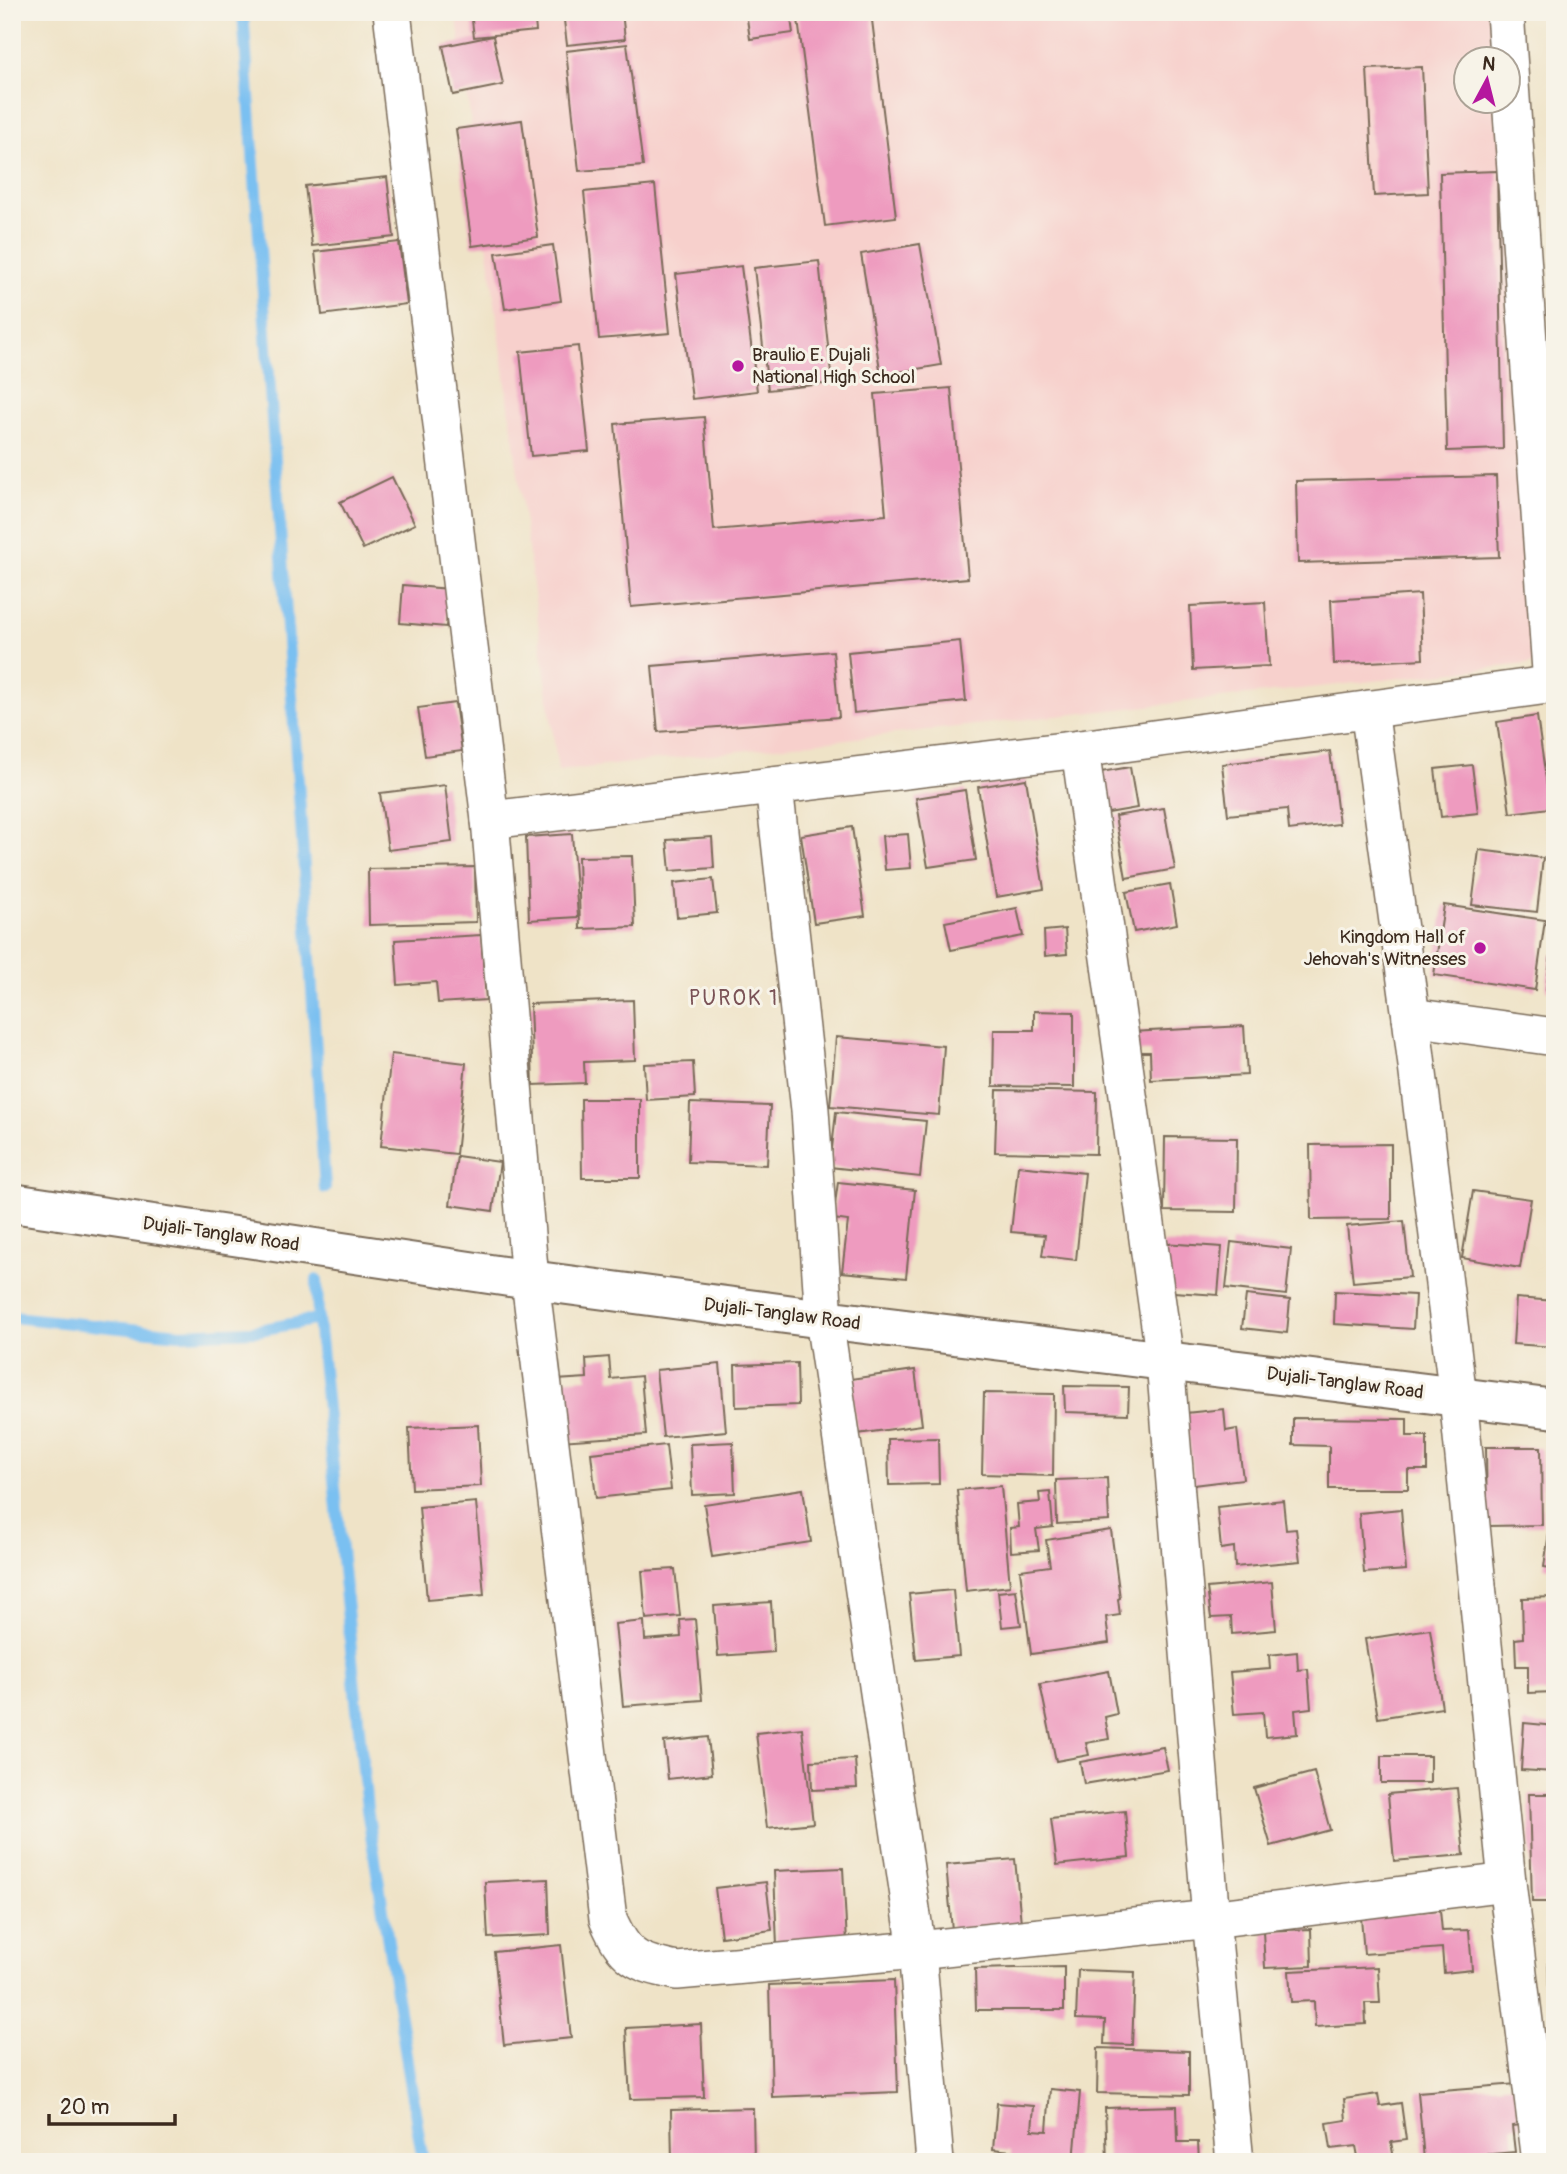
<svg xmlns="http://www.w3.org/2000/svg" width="1567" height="2174" font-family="Pangolin,sans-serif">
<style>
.built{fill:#f7d0cc}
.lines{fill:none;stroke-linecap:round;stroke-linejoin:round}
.stream{stroke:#7ac0f1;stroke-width:12}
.building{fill:#ee9bbf}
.service-casing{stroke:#7a6b59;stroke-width:23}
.minor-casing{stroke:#7a6b59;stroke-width:40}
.tertiary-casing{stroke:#7a6b59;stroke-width:42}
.service{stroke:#fff;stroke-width:19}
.minor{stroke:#fff;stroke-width:37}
.tertiary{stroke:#fff;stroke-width:38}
.poi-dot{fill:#b5179e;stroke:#f7f3e8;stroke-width:2.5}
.labels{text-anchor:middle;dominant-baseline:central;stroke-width:6;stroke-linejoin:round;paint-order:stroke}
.poi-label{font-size:19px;fill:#3b2a1e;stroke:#f7f3e8;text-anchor:start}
.street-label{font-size:19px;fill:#3b2a1e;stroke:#f7f3e8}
.neighbourhood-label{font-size:21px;letter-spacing:2px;fill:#7a5256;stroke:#f7f3e8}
</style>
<rect width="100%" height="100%" fill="#f7f3e8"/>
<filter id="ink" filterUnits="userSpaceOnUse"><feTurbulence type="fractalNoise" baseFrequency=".0143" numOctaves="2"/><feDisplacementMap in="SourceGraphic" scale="14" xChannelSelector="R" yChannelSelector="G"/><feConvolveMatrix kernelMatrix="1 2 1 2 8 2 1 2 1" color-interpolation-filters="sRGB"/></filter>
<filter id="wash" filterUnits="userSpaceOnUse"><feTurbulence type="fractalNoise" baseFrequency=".00686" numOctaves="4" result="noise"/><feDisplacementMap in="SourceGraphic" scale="28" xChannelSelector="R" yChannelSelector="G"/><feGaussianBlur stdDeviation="1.57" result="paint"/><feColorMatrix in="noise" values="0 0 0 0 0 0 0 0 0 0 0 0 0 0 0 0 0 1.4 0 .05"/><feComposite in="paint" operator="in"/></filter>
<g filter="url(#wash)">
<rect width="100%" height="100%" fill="#efe3c7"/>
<path class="built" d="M456,12H1498L1504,59L1466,60V102H1508L1555,661L558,771Z"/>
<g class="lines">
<g class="stream">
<path d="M243,12L301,823L325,1188"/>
<path d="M317,1280L318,1319L367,1809L423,2162"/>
<path d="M12,1317L180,1334L254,1331L318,1319"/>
</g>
</g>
<g id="blocks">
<g class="building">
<path d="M471,12H534L536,31L474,37Z"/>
<path d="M563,12H622L625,39L567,45Z"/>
<path d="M746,12H790L793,33L750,39Z"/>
<path d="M797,12H871L896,217L825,226Z"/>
<path d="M493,36L503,85L453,95L443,46Z"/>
<path d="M627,44L643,166L579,171L566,51Z"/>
<path d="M1422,67L1428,193L1374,196L1367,69Z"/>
<path d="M522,120L538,237L472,246L456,129Z"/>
<path d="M1497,171L1503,449L1447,451L1440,173Z"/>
<path d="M387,177L394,237L312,246L305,186Z"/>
<path d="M655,185L670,333L599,339L584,192Z"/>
<path d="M399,242L407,304L322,315L315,252Z"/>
<path d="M920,244L941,365L881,375L861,254Z"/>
<path d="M553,245L561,301L505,309L496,253Z"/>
<path d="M819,261L832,383L768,390L754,268Z"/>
<path d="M741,266L757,391L692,399L676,274Z"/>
<path d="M578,346L589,451L531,456L520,352Z"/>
<path d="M951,388L968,578L631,607L615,424L704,417L714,530L886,515L875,394Z"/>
<path d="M1496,476L1499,557L1298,563L1296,481Z"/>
<path d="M392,477L415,524L363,549L340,502Z"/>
<path d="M403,585L449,589L446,627L400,623Z"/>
<path d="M1420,594L1423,659L1334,664L1331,600Z"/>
<path d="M1265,602L1269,666L1193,670L1190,606Z"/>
<path d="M960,641L966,701L854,713L848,652Z"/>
<path d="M833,651L839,717L658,732L652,666Z"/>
<path d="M455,703L462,751L425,756L418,708Z"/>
<path d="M1537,716L1550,808L1510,813L1497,722Z"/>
<path d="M1330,751L1339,824L1289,830L1287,809L1228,815L1222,764Z"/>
<path d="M1472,765L1478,813L1441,817L1435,769Z"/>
<path d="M1130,767L1137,808L1108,813L1101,772Z"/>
<path d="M1026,779L1044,889L996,897L978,787Z"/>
<path d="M445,785L452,842L388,850L380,793Z"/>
<path d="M965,790L976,860L928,867L916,798Z"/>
<path d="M1164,808L1175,869L1126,878L1115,816Z"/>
<path d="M852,827L865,916L814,923L801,835Z"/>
<path d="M572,834L578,917L529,920L526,837Z"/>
<path d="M908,834L911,868L885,870L882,836Z"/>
<path d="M712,837L714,868L670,871L667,840Z"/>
<path d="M1479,850L1543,858L1537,912L1472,905Z"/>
<path d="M632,856L635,927L580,929L578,857Z"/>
<path d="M475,867L476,922L369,925L368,869Z"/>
<path d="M713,879L717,913L677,917L674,883Z"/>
<path d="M1170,884L1177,924L1134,932L1126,892Z"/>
<path d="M1444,905L1545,920L1535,990L1434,975Z"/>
<path d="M1017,908L1023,936L951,950L945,922Z"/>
<path d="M1065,929L1067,954L1045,956L1044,931Z"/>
<path d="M481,935L486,1000L438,1003L436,982L398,985L395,940Z"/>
<path d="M1551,954H1555V991L1546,990Z"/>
<path d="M633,1000L635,1060L584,1062L585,1083L533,1085L530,1004Z"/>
<path d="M1034,1011L1074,1012V1087L993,1086L994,1030H1034Z"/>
<path d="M1244,1026L1247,1075L1151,1080L1150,1052H1132L1131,1032Z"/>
<path d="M836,1037L944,1046L939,1115L830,1106Z"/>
<path d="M391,1054L466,1063L456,1154L381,1146Z"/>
<path d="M693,1062L695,1097L646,1100L644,1064Z"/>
<path d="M997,1090L1097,1092L1096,1154L995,1152Z"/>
<path d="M581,1099H640V1178H582Z"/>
<path d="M690,1103L770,1106L767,1165L688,1162Z"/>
<path d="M836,1112L926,1121L920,1177L830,1167Z"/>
<path d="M1165,1137L1237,1138L1236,1212L1164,1211Z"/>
<path d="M1391,1144V1219L1311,1220L1310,1145Z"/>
<path d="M457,1156L500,1162L493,1211L450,1205Z"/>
<path d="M1018,1166L1085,1173L1076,1260L1042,1256L1045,1235L1011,1232Z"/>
<path d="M838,1182L915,1190L906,1278L842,1272L848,1221L833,1219Z"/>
<path d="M1473,1191L1531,1199L1520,1268L1462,1258Z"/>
<path d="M1404,1221L1410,1277L1353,1282L1347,1226Z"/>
<path d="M1231,1242L1291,1249L1286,1295L1226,1288Z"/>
<path d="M1163,1243L1222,1247L1218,1295L1159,1291Z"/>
<path d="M1335,1291L1415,1295L1413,1329L1334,1324Z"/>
<path d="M1246,1295L1290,1300L1287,1333L1242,1328Z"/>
<path d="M1516,1298L1555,1301V1347L1513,1344Z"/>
<path d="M609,1357L611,1379L641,1376L646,1435L560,1441L556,1380L587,1378L586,1359Z"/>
<path d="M797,1363L798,1405L736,1407L735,1365Z"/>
<path d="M720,1364L726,1431L663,1437L656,1370Z"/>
<path d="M915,1370L922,1425L857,1434L850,1379Z"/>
<path d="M1064,1386L1129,1387L1128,1414L1065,1412Z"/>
<path d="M984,1393L1054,1394L1053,1476L982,1474Z"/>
<path d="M1224,1409L1226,1431L1237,1429L1243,1479L1194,1485L1186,1413Z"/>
<path d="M1293,1418L1407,1419V1436H1427V1470H1408V1489H1329V1446L1293,1445Z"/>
<path d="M478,1425L481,1486L412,1489L409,1428Z"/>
<path d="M938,1438L939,1484L889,1485L888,1439Z"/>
<path d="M733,1442L735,1493L692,1495L690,1444Z"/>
<path d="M666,1445L671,1490L596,1498L591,1453Z"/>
<path d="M1486,1447H1541L1542,1525L1487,1526Z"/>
<path d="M1107,1478L1109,1521L1057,1524L1056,1480Z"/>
<path d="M1001,1486L1010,1586L966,1591L957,1490Z"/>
<path d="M803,1489L811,1542L712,1557L704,1504Z"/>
<path d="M1050,1492L1053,1527L1036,1529L1039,1550L1011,1552L1010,1528L1019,1527L1017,1504L1040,1502L1039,1493Z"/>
<path d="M1283,1500L1286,1530L1296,1529L1300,1561L1235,1567L1234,1547L1221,1549L1217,1507Z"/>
<path d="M476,1502L484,1595L427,1600L419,1507Z"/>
<path d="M1553,1505H1555V1569L1544,1567Z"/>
<path d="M1401,1509L1406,1570L1364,1573L1359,1513Z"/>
<path d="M1111,1530L1120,1598L1118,1599L1120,1615L1106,1617L1109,1643L1031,1654L1020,1570L1050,1566L1046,1540Z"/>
<path d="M675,1569L680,1616L646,1619L642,1571Z"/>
<path d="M1272,1582L1276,1630L1232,1634L1231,1617L1211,1618L1207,1588Z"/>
<path d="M953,1590L959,1656L916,1660L909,1594Z"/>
<path d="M1016,1590L1021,1625L1002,1627L998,1592Z"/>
<path d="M1555,1597V1692L1528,1693V1666H1516L1515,1639L1523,1638L1522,1598Z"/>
<path d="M771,1602L774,1652L718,1656L714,1606Z"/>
<path d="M695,1619L702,1700L623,1706L615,1624L644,1621L645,1640L681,1637L680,1620Z"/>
<path d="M1430,1629L1442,1708L1378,1718L1365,1639Z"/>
<path d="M1297,1652L1298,1670L1308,1669L1311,1708L1295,1710L1297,1734L1265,1737L1263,1712L1234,1714L1230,1672L1270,1669L1269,1655Z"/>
<path d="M1109,1671L1117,1714L1105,1717L1109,1739L1086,1743L1089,1755L1056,1761L1040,1684Z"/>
<path d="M1524,1723L1555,1726V1772L1521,1770Z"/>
<path d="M802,1728L813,1823L767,1828L756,1733Z"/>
<path d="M708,1737L712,1774L668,1779L664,1742Z"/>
<path d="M1163,1747L1168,1770L1084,1784L1080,1762Z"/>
<rect x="1381" y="1756" width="49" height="27"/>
<path d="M855,1759L857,1788L812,1790L811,1761Z"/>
<path d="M1314,1772L1330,1830L1271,1846L1254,1788Z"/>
<path d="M1457,1788L1464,1855L1394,1861L1388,1794Z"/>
<path d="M1529,1794H1555V1902H1532Z"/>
<path d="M1125,1811L1129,1857L1057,1865L1051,1819Z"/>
<path d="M1015,1859L1021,1923L952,1930L946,1865Z"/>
<path d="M843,1868L847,1943L777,1946L774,1871Z"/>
<path d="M548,1879L550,1935L488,1938L485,1882Z"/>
<path d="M766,1882L772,1930L721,1937L715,1888Z"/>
<path d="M1440,1910L1442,1931L1469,1930L1472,1970L1444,1973L1442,1948L1364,1954L1361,1917Z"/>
<path d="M1311,1929L1312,1966L1265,1968L1263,1931Z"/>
<path d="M1548,1939H1555V2000H1549Z"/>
<path d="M561,1945L571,2038L504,2045L494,1952Z"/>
<path d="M1064,1967V2010H976L975,1969Z"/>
<path d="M1378,1967L1380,2003H1365L1366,2024L1315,2027L1314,2001L1291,2002L1289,1971Z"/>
<path d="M1078,1970L1135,1972L1132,2045L1104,2044L1105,2020L1076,2019Z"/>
<path d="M894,1980L898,2092L772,2097L769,1985Z"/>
<path d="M701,2024L704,2097L630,2099L626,2028Z"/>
<path d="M1098,2048L1189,2051V2095L1097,2093Z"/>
<path d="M1517,2084L1520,2125L1512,2126L1515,2152L1424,2160L1418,2092Z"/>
<path d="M1050,2089L1080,2092L1074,2162H1010L1011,2151L993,2149L997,2103L1034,2106L1032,2130L1047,2131Z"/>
<path d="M1378,2094L1380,2106L1401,2103L1406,2140L1391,2142L1394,2159L1359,2162L1356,2146L1331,2149L1327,2123L1346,2120L1344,2099Z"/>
<path d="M1177,2106L1178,2142H1198L1199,2162H1107L1105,2108Z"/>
<path d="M753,2108L754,2162H672L671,2110Z"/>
</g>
</g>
</g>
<g filter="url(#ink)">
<use href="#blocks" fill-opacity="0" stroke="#7a6b59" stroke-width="2"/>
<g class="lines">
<defs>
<path id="service" d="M1530,2074L1555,2071"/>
<g id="minor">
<path d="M392,12L490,820L530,1280L608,1919C625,1958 636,1963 677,1971L917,1950L1211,1919L1507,1882"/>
<path d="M1505,12L1552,685"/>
<path d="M1369,709L1411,1017L1458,1397L1507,1882L1541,2162"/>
<path d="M1080,749L1165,1361L1211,1919L1235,2162"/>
<path d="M774,786L810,1110L824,1319L917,1950L935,2162"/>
<path d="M490,820L1080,749L1555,684"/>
<path d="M1411,1017L1555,1037"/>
</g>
<path id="tertiary" d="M12,1203L530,1280L824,1319L1555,1409"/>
</defs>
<use href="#service" class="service-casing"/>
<use href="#minor" class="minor-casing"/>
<use href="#tertiary" class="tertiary-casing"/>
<use href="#service" class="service"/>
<use href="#minor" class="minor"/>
<use href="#tertiary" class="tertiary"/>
</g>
</g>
<g class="poi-dot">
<circle cx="738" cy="366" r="7"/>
<circle cx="1480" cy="948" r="7"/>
</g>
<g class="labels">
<g class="poi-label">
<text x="752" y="355">Braulio E. Dujali<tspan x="752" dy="22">National High School</tspan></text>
<text x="1466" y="937" text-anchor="end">Kingdom Hall of<tspan x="1466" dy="22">Jehovah's Witnesses</tspan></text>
</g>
<g class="street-label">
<text transform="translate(221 1234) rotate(8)">Dujali-Tanglaw Road</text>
<text transform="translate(782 1314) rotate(7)">Dujali-Tanglaw Road</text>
<text transform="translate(1345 1383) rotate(7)">Dujali-Tanglaw Road</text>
</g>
<g class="neighbourhood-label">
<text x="734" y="998">PUROK 1</text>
</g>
</g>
<rect width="1567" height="2174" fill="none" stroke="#f7f3e8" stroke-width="42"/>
<g transform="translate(1487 80) rotate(7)"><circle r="33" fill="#f7f3e8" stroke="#aca397" stroke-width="2"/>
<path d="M0-5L12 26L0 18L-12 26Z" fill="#b5179e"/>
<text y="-10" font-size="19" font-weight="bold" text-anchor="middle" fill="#3b2a1e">N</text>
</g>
<path d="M49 2114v10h126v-10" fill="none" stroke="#3b2a1e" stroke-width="3.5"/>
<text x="60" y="2114" font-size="21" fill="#3b2a1e" stroke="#f7f3e8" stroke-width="5" paint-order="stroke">20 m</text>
</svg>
